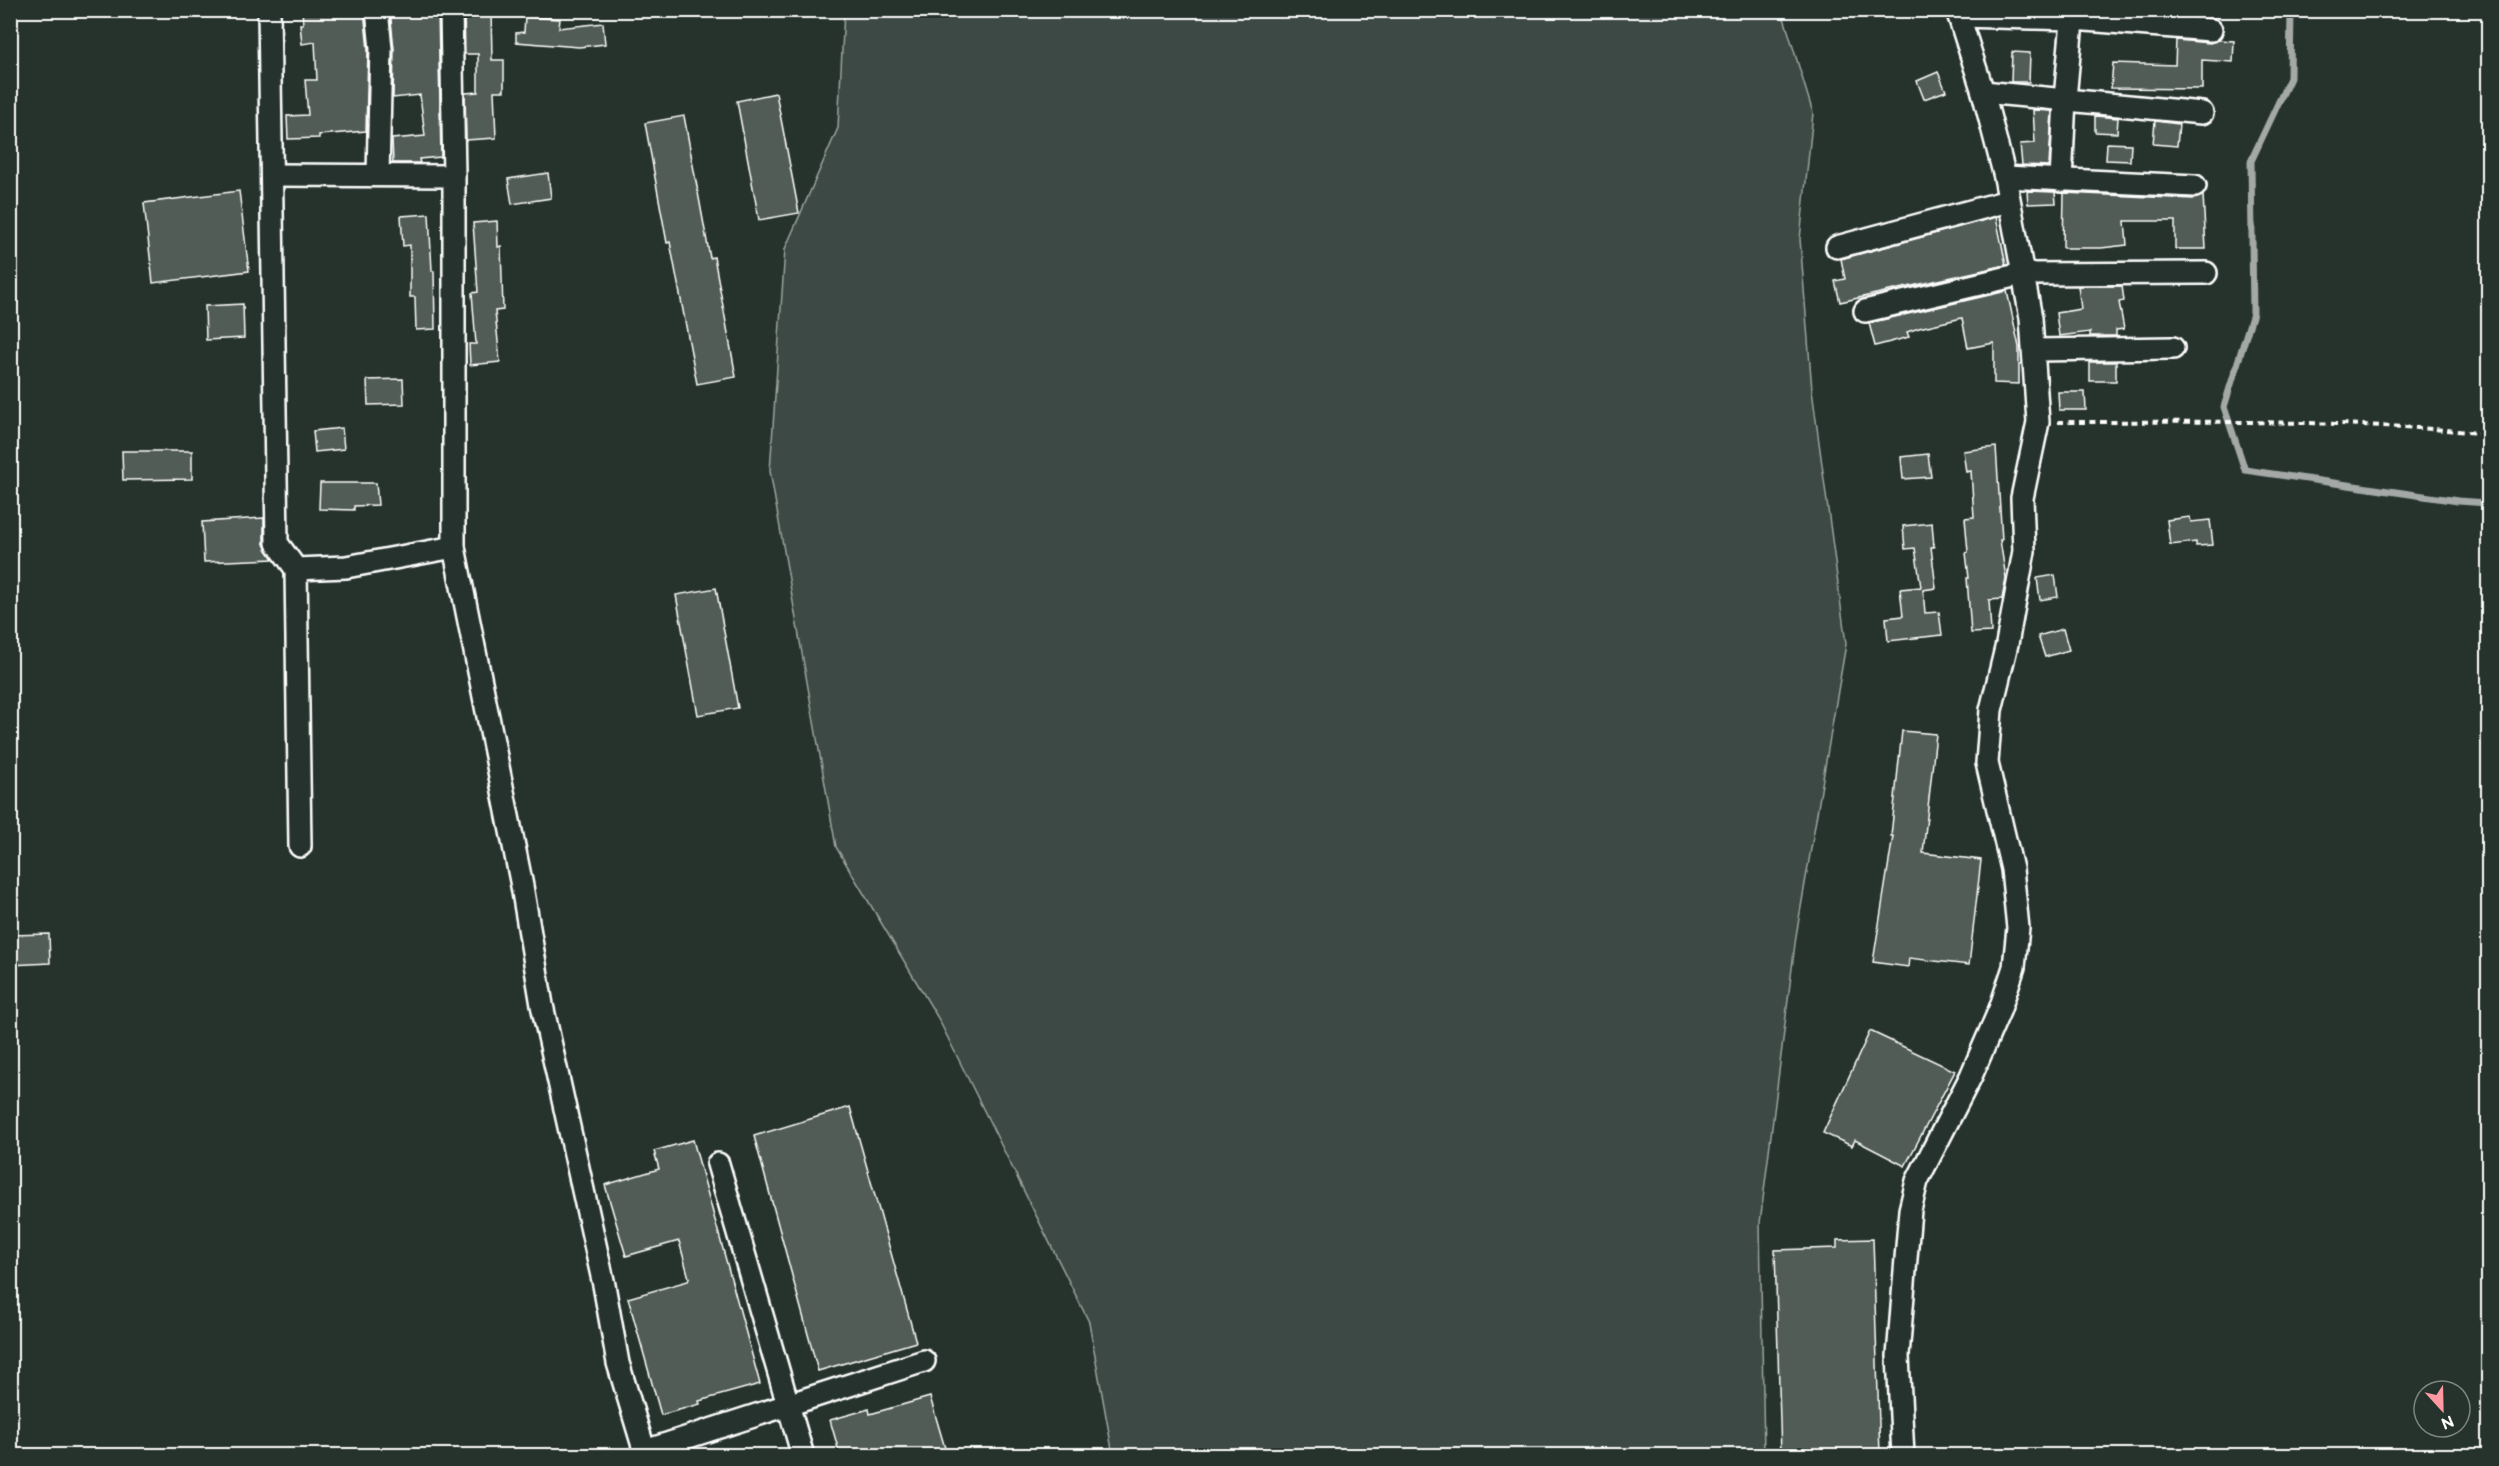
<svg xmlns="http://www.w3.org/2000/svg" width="2499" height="1466" font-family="'Balsamiq Sans',sans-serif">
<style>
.green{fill:#3e4944;stroke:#9ea4a2;stroke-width:1.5}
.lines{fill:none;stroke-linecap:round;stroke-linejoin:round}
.stream{stroke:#a4a9a7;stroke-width:7}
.building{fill:#515c57;stroke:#fff;stroke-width:1.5}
.minor-casing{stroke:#fff;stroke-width:26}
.path{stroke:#fff;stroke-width:4;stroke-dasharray:6 4.5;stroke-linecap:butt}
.minor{stroke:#26332d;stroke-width:21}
</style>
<rect width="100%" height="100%" fill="#26332d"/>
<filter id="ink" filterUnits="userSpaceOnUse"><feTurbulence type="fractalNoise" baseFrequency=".0167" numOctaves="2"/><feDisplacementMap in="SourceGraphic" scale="12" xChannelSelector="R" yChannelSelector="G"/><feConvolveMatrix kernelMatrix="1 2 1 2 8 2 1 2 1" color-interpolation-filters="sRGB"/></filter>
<g filter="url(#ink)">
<path class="green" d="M844,11H1782L1813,113L1800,239L1812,390L1846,644L1796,936L1760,1223L1764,1455H1113L1089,1322L938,1018L836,847L770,471L785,249L838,128Z"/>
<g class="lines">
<path class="stream" d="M2291,10L2290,78L2251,161L2253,313L2224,407L2245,470L2458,501L2488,503"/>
</g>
<g class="building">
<path d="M302,10H364L368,50L366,131L319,135V138L288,139L287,116L308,115L305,80H317L315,42L302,44L300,24H303Z"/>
<path d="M390,10H438L441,157L419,159L420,163H393L392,139L425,136L420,95L393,98L394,49Z"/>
<path d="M464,10H491L492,60H504V91H494L496,138L466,140L465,93L478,92V54H465Z"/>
<path d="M525,17L560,19L559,28L603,23L605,44L579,47L516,42V33L524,32Z"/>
<path d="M2176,40L2210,43L2219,40L2234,41L2233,62L2202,60V89L2111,88L2113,63L2175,65Z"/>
<path d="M2012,52L2030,53L2029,82H2011Z"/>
<path d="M1938,72L1946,91L1924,99L1917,81Z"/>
<path d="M776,93L799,213L759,220L737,101Z"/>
<path d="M2033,110L2052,111L2049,166L2022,165L2020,144L2035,143Z"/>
<path d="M684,116L710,258L714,257L736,377L697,384L670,242L667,243L645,123Z"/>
<path d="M2095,116L2118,118L2117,133L2095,132Z"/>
<path d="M2155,121L2179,124L2177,146L2153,144Z"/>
<path d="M2107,143L2131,144L2130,161L2106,160Z"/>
<path d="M548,173L551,198L512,204L508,179Z"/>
<path d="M239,191L249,271L153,283L144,203Z"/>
<path d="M2027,191L2055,192L2056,203L2028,204Z"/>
<path d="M2064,193L2194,199L2203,195L2206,249H2175V221H2125L2127,245L2101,248H2063Z"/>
<path d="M429,214L432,271H434L435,329L416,330L415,297H410V245L403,246L401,216Z"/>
<path d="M1996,217L2006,265L1840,302L1835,281L1845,279L1841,259Z"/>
<path d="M497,221L498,247L501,246L503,310L495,311L500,362L470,365L469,344H476L472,293L478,292L473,223Z"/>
<path d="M2078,286H2122L2124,301L2119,302L2124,329L2116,330V336H2090V332L2059,336L2056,313L2081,309Z"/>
<path d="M2007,291L2019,347V384L1994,383V343L1968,348L1962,318L1919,328L1907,332L1909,337L1875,346L1869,323Z"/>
<path d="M243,304L244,338L206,340L205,306Z"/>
<rect x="2090" y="362" width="26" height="19"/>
<path d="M403,379L404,404L368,405L367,380Z"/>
<path d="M2058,392H2085L2086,410H2059Z"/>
<path d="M342,428L344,449L315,452L313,431Z"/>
<path d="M1996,447L2002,540H2000L2006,578L2002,599L1989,600L1991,632L1971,633L1967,578H1969L1966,553L1968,552L1965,518L1974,517L1971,471L1966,472L1963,451Z"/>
<path d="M122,451H192V479L123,480Z"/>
<path d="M1928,454L1931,477L1903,479L1901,457Z"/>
<path d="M320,483H376L378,505L354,506V510L319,509Z"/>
<path d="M2190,517L2191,522L2210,520L2213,545L2196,546V542L2170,545L2167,520Z"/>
<path d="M264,518V544L273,559L204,562L202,522Z"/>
<path d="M1932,523L1934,547H1931L1936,588L1923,590L1925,613L1939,612L1942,635L1888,641L1886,618L1903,616L1900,589L1921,587L1915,548L1905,549L1903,526Z"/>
<path d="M2055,575L2058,597L2040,600L2037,578Z"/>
<path d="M716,588L738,708L698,715L676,595Z"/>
<path d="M2063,629L2069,650L2045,657L2038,636Z"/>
<path d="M1902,731L1936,734L1923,853L1981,860L1969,965L1909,958L1908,967L1873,962L1893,836H1891Z"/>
<path d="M49,934L50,963L10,965V935Z"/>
<path d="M1870,1031L1955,1071L1905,1166L1855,1140L1852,1146L1823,1133Z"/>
<path d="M850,1107L916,1342L818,1371L754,1136Z"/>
<path d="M693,1140L760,1384L699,1401L700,1404L661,1415L628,1298L688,1281L689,1278L679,1241L626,1256L605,1185L659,1169L654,1151Z"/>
<path d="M1873,1239L1880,1455H1781L1775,1250L1837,1248V1240Z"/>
<path d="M930,1397L947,1455H840L830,1420L869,1409L870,1414Z"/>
</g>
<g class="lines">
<defs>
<g id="minor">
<path d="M269,10L277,543L296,569L346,567L454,547"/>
<path d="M377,10L381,49L378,175"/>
<path d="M451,10L454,176"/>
<path d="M1959,16L2073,19L2211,30"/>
<path d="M1983,92L2202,113"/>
<path d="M272,175L454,176V547L522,886L542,1005L604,1285L618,1363L646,1456"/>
<path d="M2005,177L2195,186"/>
<path d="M2061,181L2065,99L2073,10"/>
<path d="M1837,247L2008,201"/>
<path d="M1865,311L2022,274L2206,273"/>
<path d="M2035,350L2173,348"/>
<path d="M296,569L300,846"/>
<path d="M718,1164L803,1456"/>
<path d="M645,1451L924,1361"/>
<path d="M1903,1456L1898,1356L1910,1210L1917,1181L1971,1076L2000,1009L2014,967L2018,928L2012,869L1987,763L1991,710L2007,644L2024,551L2022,498L2038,422L2031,318L2005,177L1983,92L1957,10"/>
</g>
</defs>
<use href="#minor" class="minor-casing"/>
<path class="path" d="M2058,422C2201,422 2346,419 2488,434"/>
<use href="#minor" class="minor"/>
</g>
</g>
<rect width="2499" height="1466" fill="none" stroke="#26332d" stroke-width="36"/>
<rect x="18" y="18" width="2463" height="1430" fill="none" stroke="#fff" stroke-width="2" filter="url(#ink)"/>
<g transform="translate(2442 1409) rotate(158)"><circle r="28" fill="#26332d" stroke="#7d8581" stroke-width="1.5"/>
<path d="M0-4.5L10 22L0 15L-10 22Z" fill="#ff9aa2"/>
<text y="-9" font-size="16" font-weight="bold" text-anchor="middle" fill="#ffffff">N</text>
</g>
</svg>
